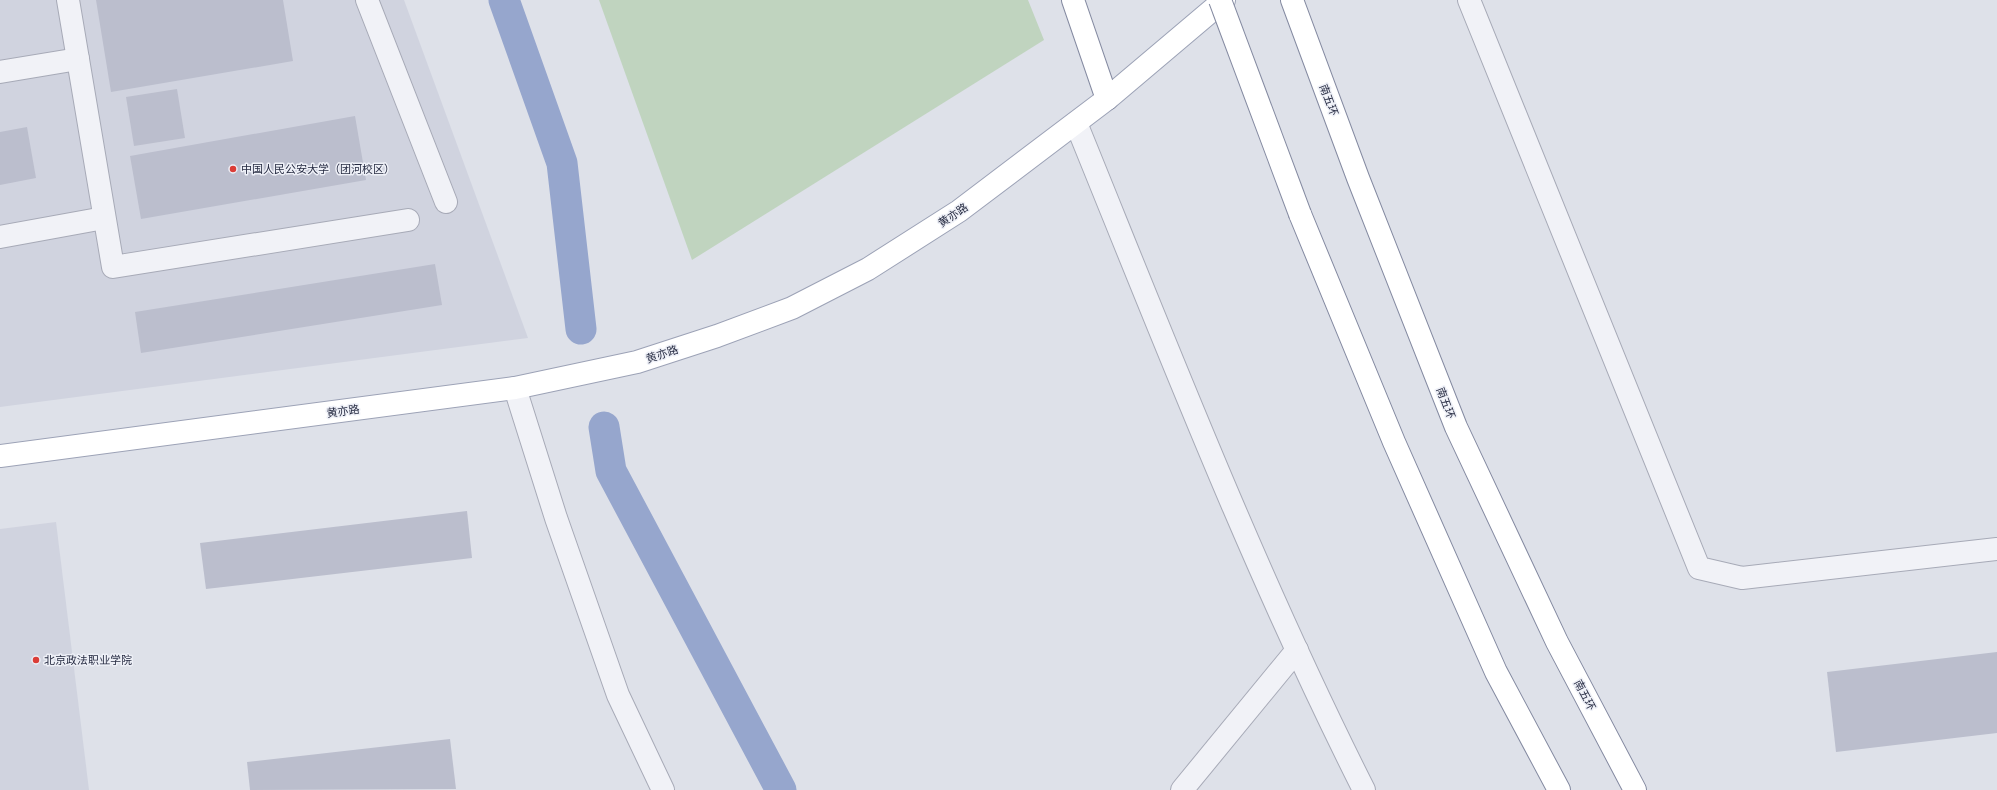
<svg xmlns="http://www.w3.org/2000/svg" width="1997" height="790" font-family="'Titillium Web','Noto Sans SC',sans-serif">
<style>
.built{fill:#d0d3df}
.green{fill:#c0d4bf}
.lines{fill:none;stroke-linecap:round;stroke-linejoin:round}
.canal{stroke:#96a6cd;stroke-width:31}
.building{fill:#bbbecd}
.minor-casing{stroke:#a7aab7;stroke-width:24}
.primary-casing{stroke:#9ca2b6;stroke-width:24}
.motorway-casing{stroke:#848aa1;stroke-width:24}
.minor{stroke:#f1f2f7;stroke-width:22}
.primary{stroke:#fff;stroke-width:22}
.motorway{stroke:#fff;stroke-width:22}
.motorway-bridge-casing{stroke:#848aa1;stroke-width:24;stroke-linecap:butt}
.motorway-bridge{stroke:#fff;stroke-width:22}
.poi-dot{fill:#db3d37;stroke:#eef0f7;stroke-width:1.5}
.labels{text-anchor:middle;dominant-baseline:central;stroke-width:3;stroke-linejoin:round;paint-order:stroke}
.street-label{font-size:11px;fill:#262b42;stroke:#eef0f7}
.poi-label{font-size:11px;fill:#262b42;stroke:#eef0f7;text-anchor:start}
</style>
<rect width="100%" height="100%" fill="#dee1e9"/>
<g class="built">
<path d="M0,0H404L528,338L0,407Z"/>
<path d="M56,522L89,790H0V529Z"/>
</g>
<path class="green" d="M599,0H1028L1044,40L692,260Z"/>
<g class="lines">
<g class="canal">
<path d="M504,0L562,163L581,329"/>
<path d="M604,427L611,471L781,790"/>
</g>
</g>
<g class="building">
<path d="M96,0H283L293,61L111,92Z"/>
<path d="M177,89L185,138L134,146L126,97Z"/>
<path d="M355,116L366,180L141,219L130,156Z"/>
<path d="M27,127L36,178L0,185V132Z"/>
<path d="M435,264L442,305L141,353L135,312Z"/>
<path d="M467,511L472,558L206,589L200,543Z"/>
<path d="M1997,652V733L1836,752L1827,672Z"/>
<path d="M450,739L456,789L250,790L247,762Z"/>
</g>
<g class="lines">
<defs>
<g id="minor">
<path d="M68,0L113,267L408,220"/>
<path d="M367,0L446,202"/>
<path d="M1469,0L1699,568L1742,578L1997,549"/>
<path d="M0,72L78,59"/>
<path d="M1076,123C1167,347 1255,574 1364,790"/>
<path d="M0,237L104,218"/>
<path d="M515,388L556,518L618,695L663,790"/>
<path d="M1182,790L1297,650"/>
</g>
<path id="primary" d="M0,456L515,388L637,362L717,336L792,308L868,269L959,211L1107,99L1224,0"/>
<g id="motorway">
<path d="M1073,0L1107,99"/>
<path d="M1292,0L1358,178L1456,427L1557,642L1635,790"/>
<path d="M1300,214L1394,442L1496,672L1559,790"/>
</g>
</defs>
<use href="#minor" class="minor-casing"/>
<use href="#primary" class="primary-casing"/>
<use href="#motorway" class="motorway-casing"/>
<use href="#minor" class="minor"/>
<use href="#primary" class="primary"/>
<use href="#motorway" class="motorway"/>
<defs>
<path id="motorway-bridge" d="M1220,0L1300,214"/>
</defs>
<use href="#motorway-bridge" class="motorway-bridge-casing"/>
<use href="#motorway-bridge" class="motorway-bridge"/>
</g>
<g class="poi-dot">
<circle cx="233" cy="169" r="4"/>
<circle cx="36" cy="660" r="4"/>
</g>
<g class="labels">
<g class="street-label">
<text transform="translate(1329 100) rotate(69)">南五环</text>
<text transform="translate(953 215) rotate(-34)">黄亦路</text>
<text transform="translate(662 354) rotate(-18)">黄亦路</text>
<text transform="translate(1446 403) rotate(69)">南五环</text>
<text transform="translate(343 411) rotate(-8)">黄亦路</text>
<text transform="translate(1585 695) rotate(62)">南五环</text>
</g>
<g class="poi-label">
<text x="241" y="169">中国人民公安大学（团河校区）</text>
<text x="44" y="660">北京政法职业学院</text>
</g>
</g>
</svg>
